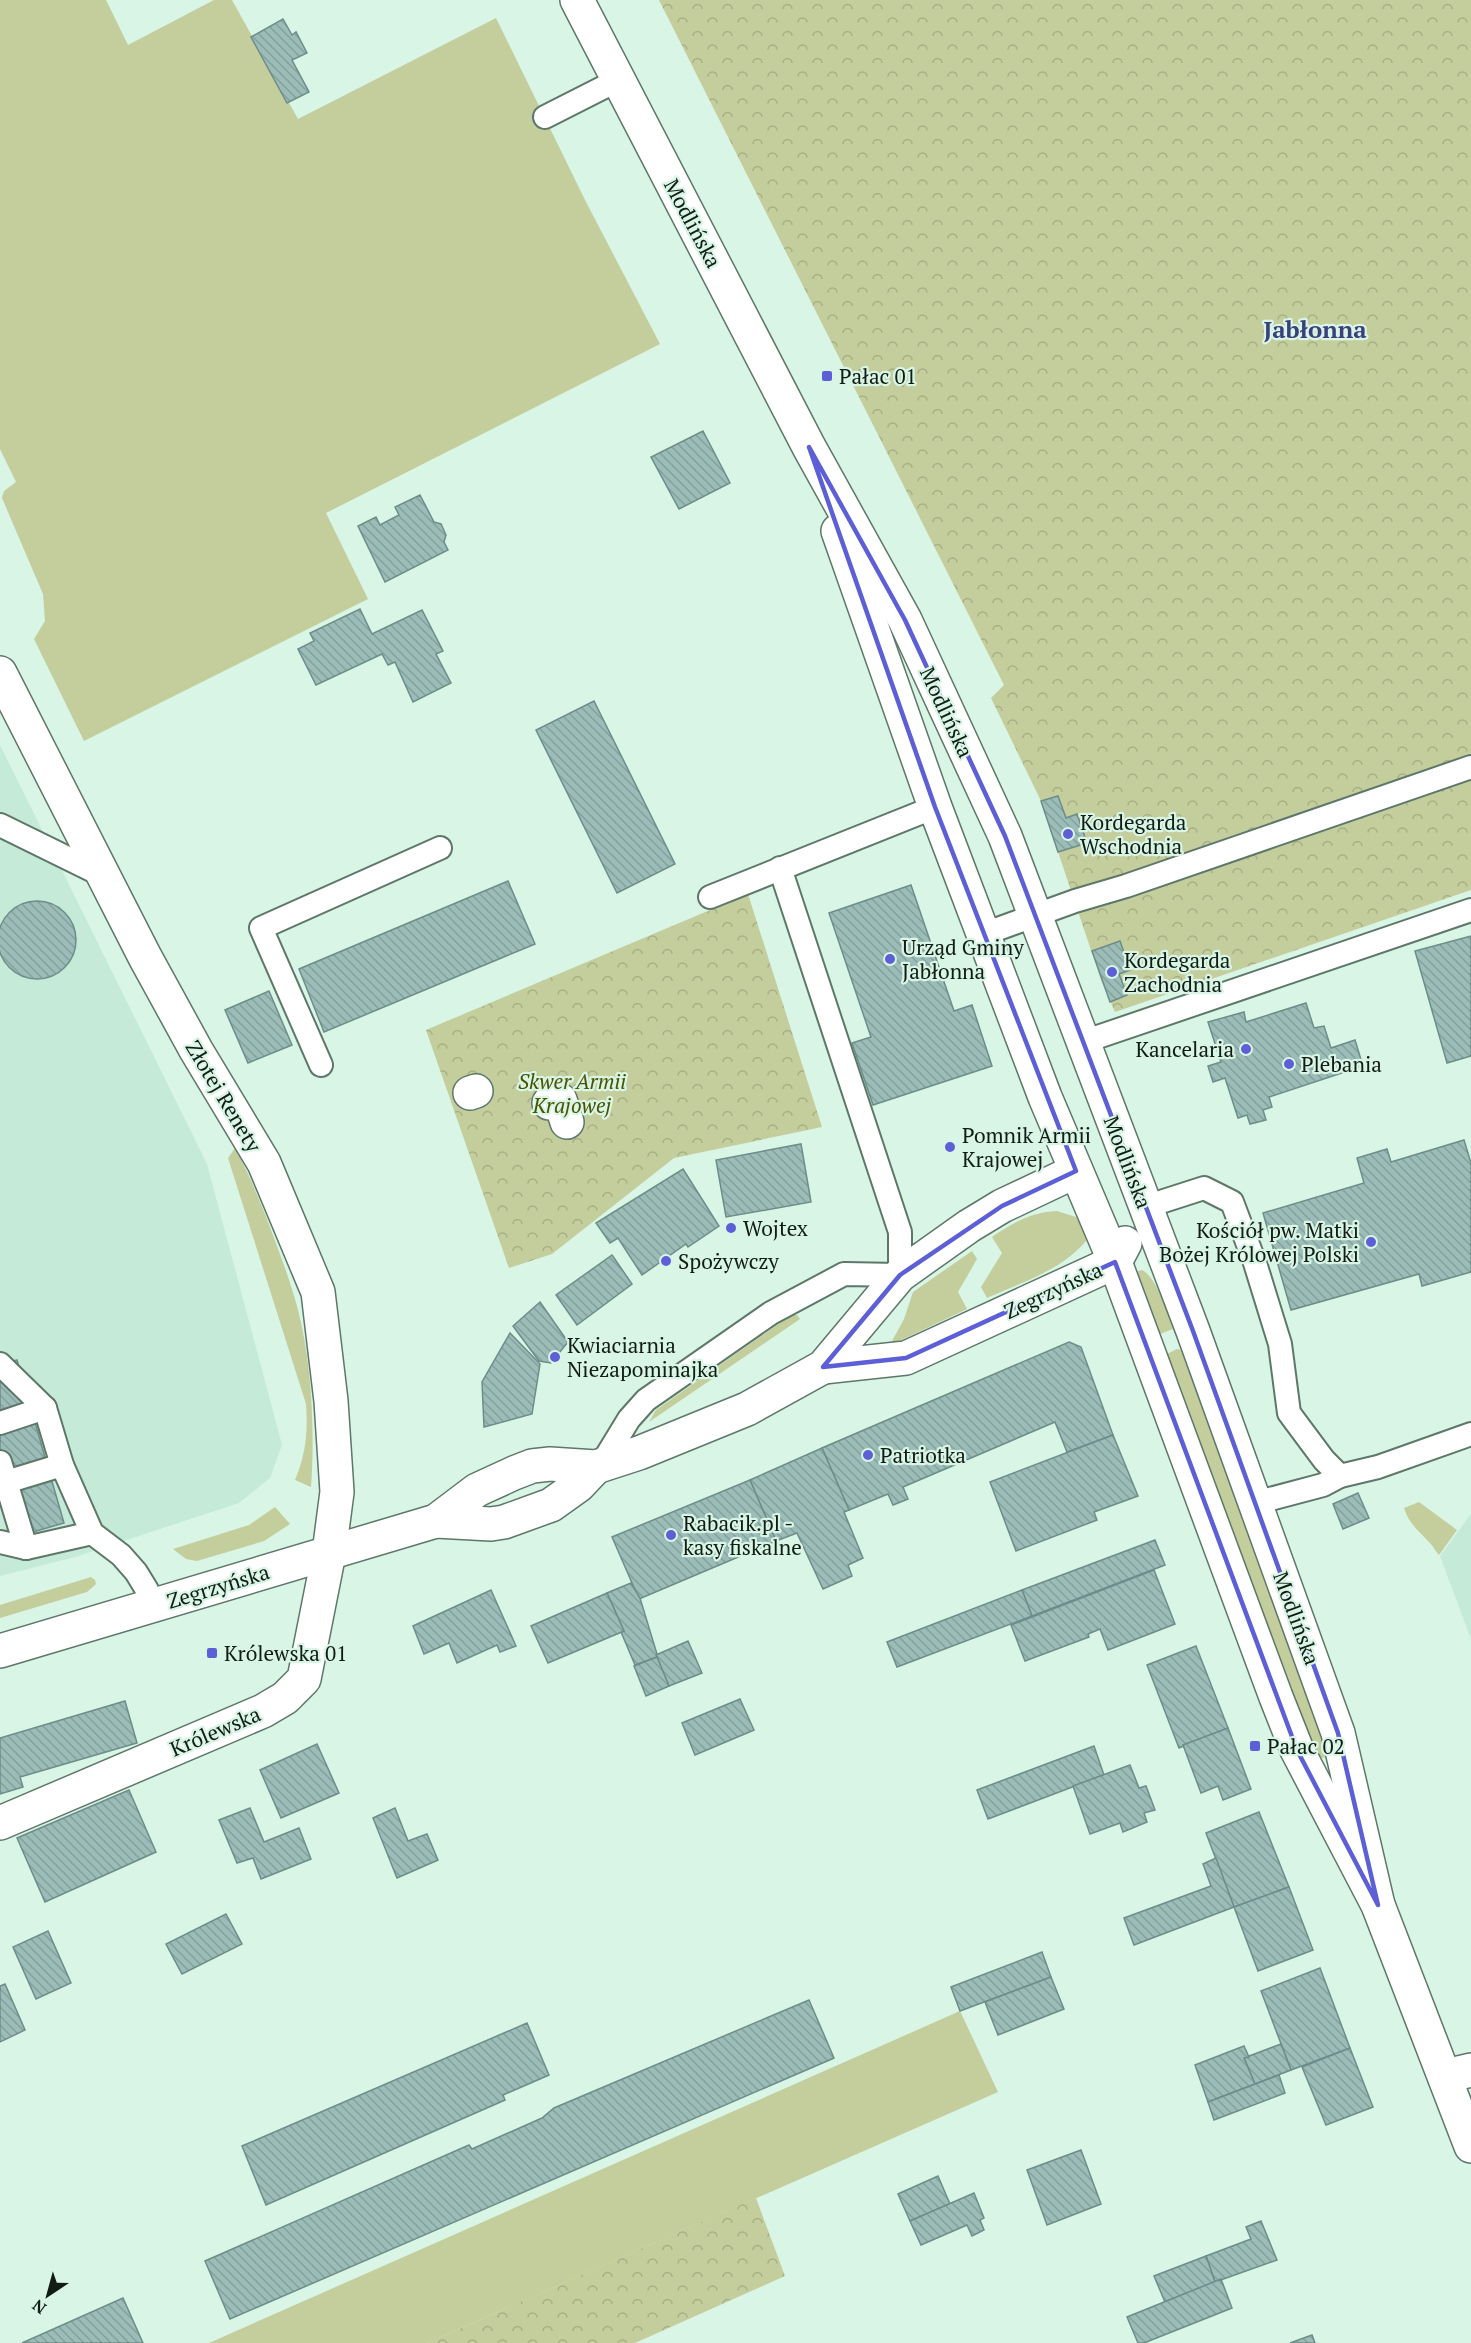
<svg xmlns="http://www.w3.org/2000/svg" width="1471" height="2343" font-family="'PT Serif',serif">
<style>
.built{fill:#c5ead7}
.grass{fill:#c4cd9c}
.forest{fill:url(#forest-crowns)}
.building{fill:url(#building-back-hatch);stroke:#6d8d89;stroke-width:1.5}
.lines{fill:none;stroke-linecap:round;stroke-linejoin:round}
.service-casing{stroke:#5d7769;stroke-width:26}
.pedestrian-casing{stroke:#5d7769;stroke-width:36}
.minor-casing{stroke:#5d7769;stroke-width:36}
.secondary-casing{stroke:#5d7769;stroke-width:36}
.service{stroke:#fff;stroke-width:22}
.pedestrian{stroke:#fff;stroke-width:33}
.minor{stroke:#fff;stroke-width:33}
.secondary{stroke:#fff;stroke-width:33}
.marked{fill:none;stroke:#5c5fd6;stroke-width:4.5;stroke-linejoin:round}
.poi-dot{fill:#5c5fd6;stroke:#d8f5e5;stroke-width:2}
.labels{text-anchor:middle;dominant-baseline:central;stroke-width:4.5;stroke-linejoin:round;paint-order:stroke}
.street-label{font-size:21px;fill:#111c16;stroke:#d8f5e5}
.poi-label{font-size:21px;fill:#111c16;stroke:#d8f5e5;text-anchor:start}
.park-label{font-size:21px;font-style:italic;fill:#4b5200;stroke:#d8f5e5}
.quarter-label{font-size:24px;font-weight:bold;fill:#3b407c;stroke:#d8f5e5}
</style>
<defs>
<pattern id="forest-crowns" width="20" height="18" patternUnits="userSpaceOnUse" patternTransform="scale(1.5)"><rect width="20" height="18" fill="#c4cd9c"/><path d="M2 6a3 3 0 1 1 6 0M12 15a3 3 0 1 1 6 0" fill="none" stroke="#a7af86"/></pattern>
<pattern id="building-back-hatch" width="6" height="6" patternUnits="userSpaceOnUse" patternTransform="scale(1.5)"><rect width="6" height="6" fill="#9bbcb7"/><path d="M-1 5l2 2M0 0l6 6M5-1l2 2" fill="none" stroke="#84a19d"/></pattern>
</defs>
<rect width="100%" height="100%" fill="#d8f5e5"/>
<g class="built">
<path d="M0,745L207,1164L282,1445L270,1478L239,1503L75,1557L0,1576Z"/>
<path d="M1471,1514V1639L1440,1556Z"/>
</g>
<g class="grass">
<path d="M0,0H106L128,45L214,0H232L298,119L496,18L585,200L660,344L326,513L368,599L84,741L34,639L45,621L43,594L2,498L4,491L16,482L0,449Z"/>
<path d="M235,1148C248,1171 257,1195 267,1219C278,1249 290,1279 298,1310C312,1364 315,1432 311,1487L295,1480C306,1454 308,1432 306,1404L228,1158Z"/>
<path d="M1057,1211L1082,1219L1089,1237C1066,1269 1022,1282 987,1298L981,1287L1002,1253L992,1237C1013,1223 1031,1212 1057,1211Z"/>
<path d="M972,1251L977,1259L958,1292L967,1309L893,1344L891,1343L904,1319L913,1292Z"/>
<path d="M1142,1270C1157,1277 1167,1313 1173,1329L1155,1336L1135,1272Z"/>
<path d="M791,1315H797L800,1319L649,1422L656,1410Z"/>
<path d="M1177,1349L1181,1350L1327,1751L1324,1758L1315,1756L1163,1356Z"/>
<path d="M1419,1502L1457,1530L1439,1555C1435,1551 1434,1547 1430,1543C1419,1531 1409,1524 1404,1508Z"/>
<path d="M275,1507L290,1524L264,1541L197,1561L186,1559L173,1549L249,1525Z"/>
<path d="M91,1577L95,1580L96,1584L87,1592L0,1618V1605Z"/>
<path d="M960,2011L998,2092L427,2343H209Z"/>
</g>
<g class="forest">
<path d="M659,0H1471V890L1115,1012L1101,980L1041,801L991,698L1004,685Z"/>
<path d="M748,894L822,1127L674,1158L552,1254L509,1268L426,1030Z"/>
<path d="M756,2198L785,2276L635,2343H427Z"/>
</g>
<g class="building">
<path d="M283,19L292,35L296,32L307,53L292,60L309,92L287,103L251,37Z"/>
<path d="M703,431L730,483L679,509L651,457Z"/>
<path d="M420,495L434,522L441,524L446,535L444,542L448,550L385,582L358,526L376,517L380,525L399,515L395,507Z"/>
<path d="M360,609L372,634L422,610L443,651L436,654L451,683L413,702L395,662L388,665L382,654L316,685L298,649L314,641L310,633Z"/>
<path d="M594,701L675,864L617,893L536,730Z"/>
<path d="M1058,796L1066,818L1077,814L1087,843L1058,852L1041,801Z"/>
<path d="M508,881L535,944L324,1032L299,969Z"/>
<path d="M911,885L954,1011L972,1005L992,1066L873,1105L852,1043L871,1037L829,913Z"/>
<circle cx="37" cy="940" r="39"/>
<path d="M1471,936V1056L1447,1063L1415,951Z"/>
<path d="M1120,941L1130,970L1119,974L1127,995L1110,1002L1092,951Z"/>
<path d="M269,991L292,1045L248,1063L225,1010Z"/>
<path d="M1306,1003L1314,1028L1324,1026L1331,1048L1355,1040L1363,1066L1269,1097L1272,1107L1263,1110L1266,1120L1250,1124L1247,1115L1238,1118L1225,1078L1213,1082L1208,1066L1221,1062L1208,1022L1244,1012L1246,1022Z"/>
<path d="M1464,1140L1471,1163V1272L1422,1286L1419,1274L1291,1310L1263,1213L1364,1183L1357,1158L1387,1149L1391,1162Z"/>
<path d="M801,1144L811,1202L726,1217L716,1160Z"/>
<path d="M683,1169L719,1226L688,1247L686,1244L642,1275L618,1238L610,1243L596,1223Z"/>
<path d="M612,1255L632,1284L577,1325L556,1295Z"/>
<path d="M540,1302L568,1342L551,1363L539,1361L513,1326Z"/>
<path d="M510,1333L540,1364L532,1414L484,1427L482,1382Z"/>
<path d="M1069,1342L1081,1347L1113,1435L1067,1452L1055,1422L903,1487L908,1499L893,1505L888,1494L849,1510L822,1448Z"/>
<path d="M17,1360L64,1523L12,1538L0,1497V1365Z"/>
<path d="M1113,1435L1138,1496L1094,1512L1097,1520L1016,1551L990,1482Z"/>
<path d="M822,1448L849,1510L844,1512L863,1558L848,1565L852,1576L823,1589L797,1533L776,1541L750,1480Z"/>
<path d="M750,1480L776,1541L639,1599L612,1537Z"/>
<path d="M1358,1493L1369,1518L1343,1529L1333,1504Z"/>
<path d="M1155,1540L1165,1565L1032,1616L1022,1590Z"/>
<path d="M1154,1570L1175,1624L1108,1650L1100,1629L1088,1634L1089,1637L1025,1661L1011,1625Z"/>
<path d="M631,1583L640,1598L657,1654V1657L635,1665L621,1632L624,1631L607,1593Z"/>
<path d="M491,1590L516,1646L500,1652L497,1645L457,1663L449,1643L424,1654L413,1626Z"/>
<path d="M1022,1590L1032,1616L897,1667L887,1642Z"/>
<path d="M607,1593L624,1631L548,1663L531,1626Z"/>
<path d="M688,1641L702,1673L669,1686L656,1655Z"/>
<path d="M1196,1646L1228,1728L1179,1748L1147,1665Z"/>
<path d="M657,1657L669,1686L646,1696L634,1666Z"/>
<path d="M740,1699L754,1730L695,1755L682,1723Z"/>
<path d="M125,1701L137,1743L20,1777L23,1787L0,1794V1738Z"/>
<path d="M1228,1728L1251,1789L1223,1800L1218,1786L1201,1793L1183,1745Z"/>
<path d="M317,1744L339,1793L281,1818L260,1770Z"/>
<path d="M1094,1746L1104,1775L988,1819L977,1790Z"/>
<path d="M1130,1765L1139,1788L1146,1786L1155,1810L1144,1813L1147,1822L1123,1832L1120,1823L1090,1834L1073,1786Z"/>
<path d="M129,1790L156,1852L45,1902L17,1838Z"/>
<path d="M250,1808L264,1842L299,1828L311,1859L261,1879L253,1858L237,1863L219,1820Z"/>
<path d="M395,1808L408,1841L427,1834L438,1860L397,1878L373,1818Z"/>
<path d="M1259,1812L1289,1887L1234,1907L1206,1833Z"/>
<path d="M1216,1858L1234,1907L1134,1945L1124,1918L1211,1886L1203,1864Z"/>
<path d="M1289,1887L1313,1950L1258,1971L1234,1907Z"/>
<path d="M226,1914L242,1944L182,1974L166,1944Z"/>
<path d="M48,1931L71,1983L36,1999L13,1947Z"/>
<path d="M1042,1952L1051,1977L960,2011L951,1987Z"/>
<path d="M1320,1968L1350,2048L1291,2070L1261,1991Z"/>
<path d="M1051,1977L1064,2009L998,2035L985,2002Z"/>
<path d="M5,1984L25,2030L0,2042V1986Z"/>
<path d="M809,2000L834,2058L230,2319L205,2261L469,2145L472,2149L542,2118L554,2108Z"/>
<path d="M527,2023L549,2075L503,2095L505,2100L266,2205L242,2146Z"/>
<path d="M1281,2044L1291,2070L1255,2084L1244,2058Z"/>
<path d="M1244,2046L1249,2057L1244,2058L1255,2084L1208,2102L1195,2065Z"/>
<path d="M1350,2048L1373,2107L1326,2125L1302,2067Z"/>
<path d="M1279,2075L1285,2093L1214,2120L1208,2102Z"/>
<path d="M1081,2150L1101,2204L1047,2225L1027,2170Z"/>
<path d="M938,2176L950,2204L910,2221L898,2194Z"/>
<path d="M974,2193L984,2218L980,2220L984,2230L972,2236L967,2225L921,2245L910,2221Z"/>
<path d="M1261,2221L1277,2260L1215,2282L1206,2256L1251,2239L1246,2227Z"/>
<path d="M1206,2256L1215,2282L1165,2302L1154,2276Z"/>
<path d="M1221,2279L1232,2308L1144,2343H1138L1127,2317Z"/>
<path d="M123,2298L143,2343H22Z"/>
<path d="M1312,2335L1315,2343H1290Z"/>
</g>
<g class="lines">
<defs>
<g id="service">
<path d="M545,117L618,80"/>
<path d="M0,825L104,876"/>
<path d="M710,897L935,807"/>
<path d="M984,934L1075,901L1126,886L1471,767"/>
<path d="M1083,1042L1471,910"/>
<path d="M321,1065L261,928L440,848"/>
<path d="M1145,1207L1204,1188L1232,1202L1255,1263L1280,1344L1289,1413L1324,1460L1340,1476"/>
<path d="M0,1364L45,1408L62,1465L92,1533L121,1555L136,1572L147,1590L152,1606"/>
<path d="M0,1423L45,1408"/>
<path d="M0,1462L26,1548"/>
<path d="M596,1467L607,1455L629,1419L646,1400L771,1313L844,1274L900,1275V1232L780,868"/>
<path d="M6,1482L62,1465"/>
<path d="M1255,1503L1323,1485L1340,1476L1378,1467L1471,1434"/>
<path d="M0,1542L26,1548L92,1533"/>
</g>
<g id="pedestrian">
<path d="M470,1093L476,1091"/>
<path d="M549,1103L560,1100L567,1122"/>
</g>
<g id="minor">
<path d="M0,673L145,957L196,1050L264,1163L318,1292L331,1401L337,1492L329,1553L304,1679L285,1698L263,1711L0,1823"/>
<path d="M1445,2076L1471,2070"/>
</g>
<g id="secondary">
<path d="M577,0L809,447L905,620L1005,836L1193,1331L1338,1733L1378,1905"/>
<path d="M838,531L935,807L1045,1097L1115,1262L1276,1697L1297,1750L1378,1905L1471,2146"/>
<path d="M823,1367L906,1358L1115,1262L1125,1243"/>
<path d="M436,1521L491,1524L504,1522L551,1505L579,1485L596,1467"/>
<path d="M0,1651L436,1521L477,1490L514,1473L532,1466L550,1464L596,1467L639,1453L747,1409L823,1367L900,1275L969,1226L1002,1206L1076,1171"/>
</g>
</defs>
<use href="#service" class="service-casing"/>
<use href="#pedestrian" class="pedestrian-casing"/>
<use href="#minor" class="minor-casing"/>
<use href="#secondary" class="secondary-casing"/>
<use href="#service" class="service"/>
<use href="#pedestrian" class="pedestrian"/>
<use href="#minor" class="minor"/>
<use href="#secondary" class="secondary"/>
</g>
<path class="marked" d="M809,447L905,620L1005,836L1193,1331L1338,1733L1378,1905L1297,1750L1115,1262L906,1358L823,1367L900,1275L1002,1206L1076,1171L935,807Z"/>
<g class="poi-dot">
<rect x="821" y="370" width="12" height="12" rx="3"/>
<circle cx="1068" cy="834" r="6"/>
<circle cx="890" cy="959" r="6"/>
<circle cx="1112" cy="972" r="6"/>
<circle cx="1246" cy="1049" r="6"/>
<circle cx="1289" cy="1064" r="6"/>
<circle cx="950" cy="1147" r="6"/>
<circle cx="731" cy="1228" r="6"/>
<circle cx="1371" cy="1242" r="6"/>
<circle cx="666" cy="1261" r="6"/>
<circle cx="555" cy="1357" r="6"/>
<circle cx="868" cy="1455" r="6"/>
<circle cx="671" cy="1535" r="6"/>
<rect x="206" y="1647" width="12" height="12" rx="3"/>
<rect x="1249" y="1740" width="12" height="12" rx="3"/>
</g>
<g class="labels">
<g class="street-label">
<text transform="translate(693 223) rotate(62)">Modlińska</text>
<text transform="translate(947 712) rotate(65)">Modlińska</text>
<text transform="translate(224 1096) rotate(59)">Złotej Renety</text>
<text transform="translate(1128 1162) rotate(69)">Modlińska</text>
<text transform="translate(1053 1290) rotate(-25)">Zegrzyńska</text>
<text transform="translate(218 1586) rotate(-17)">Zegrzyńska</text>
<text transform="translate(1297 1618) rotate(70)">Modlińska</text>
<text transform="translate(215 1731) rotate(-23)">Królewska</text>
</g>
<g class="poi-label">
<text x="839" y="376">Pałac 01</text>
<text x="1080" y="822">Kordegarda<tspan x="1080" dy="24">Wschodnia</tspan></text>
<text x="902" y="947">Urząd Gminy<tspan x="902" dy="24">Jabłonna</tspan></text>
<text x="1124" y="960">Kordegarda<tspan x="1124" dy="24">Zachodnia</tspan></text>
<text x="1234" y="1049" text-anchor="end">Kancelaria</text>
<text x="1301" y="1064">Plebania</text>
<text x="962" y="1135">Pomnik Armii<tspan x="962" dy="24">Krajowej</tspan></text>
<text x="743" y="1228">Wojtex</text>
<text x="1359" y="1230" text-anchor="end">Kościół pw. Matki<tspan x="1359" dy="24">Bożej Królowej Polski</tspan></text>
<text x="678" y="1261">Spożywczy</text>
<text x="567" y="1345">Kwiaciarnia<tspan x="567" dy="24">Niezapominajka</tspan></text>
<text x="880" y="1455">Patriotka</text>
<text x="683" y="1523">Rabacik.pl -<tspan x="683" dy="24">kasy fiskalne</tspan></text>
<text x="224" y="1653">Królewska 01</text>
<text x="1267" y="1746">Pałac 02</text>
</g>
<g class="park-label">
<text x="572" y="1081">Skwer Armii<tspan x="572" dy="24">Krajowej</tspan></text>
</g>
<g class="quarter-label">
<text x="1315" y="329">Jabłonna</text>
</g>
</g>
<g transform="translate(48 2295) rotate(216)" stroke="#d8f5e5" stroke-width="4.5" paint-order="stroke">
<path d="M0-4.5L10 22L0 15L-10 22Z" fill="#111c16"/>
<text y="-9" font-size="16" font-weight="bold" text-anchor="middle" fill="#111c16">N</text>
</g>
</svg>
